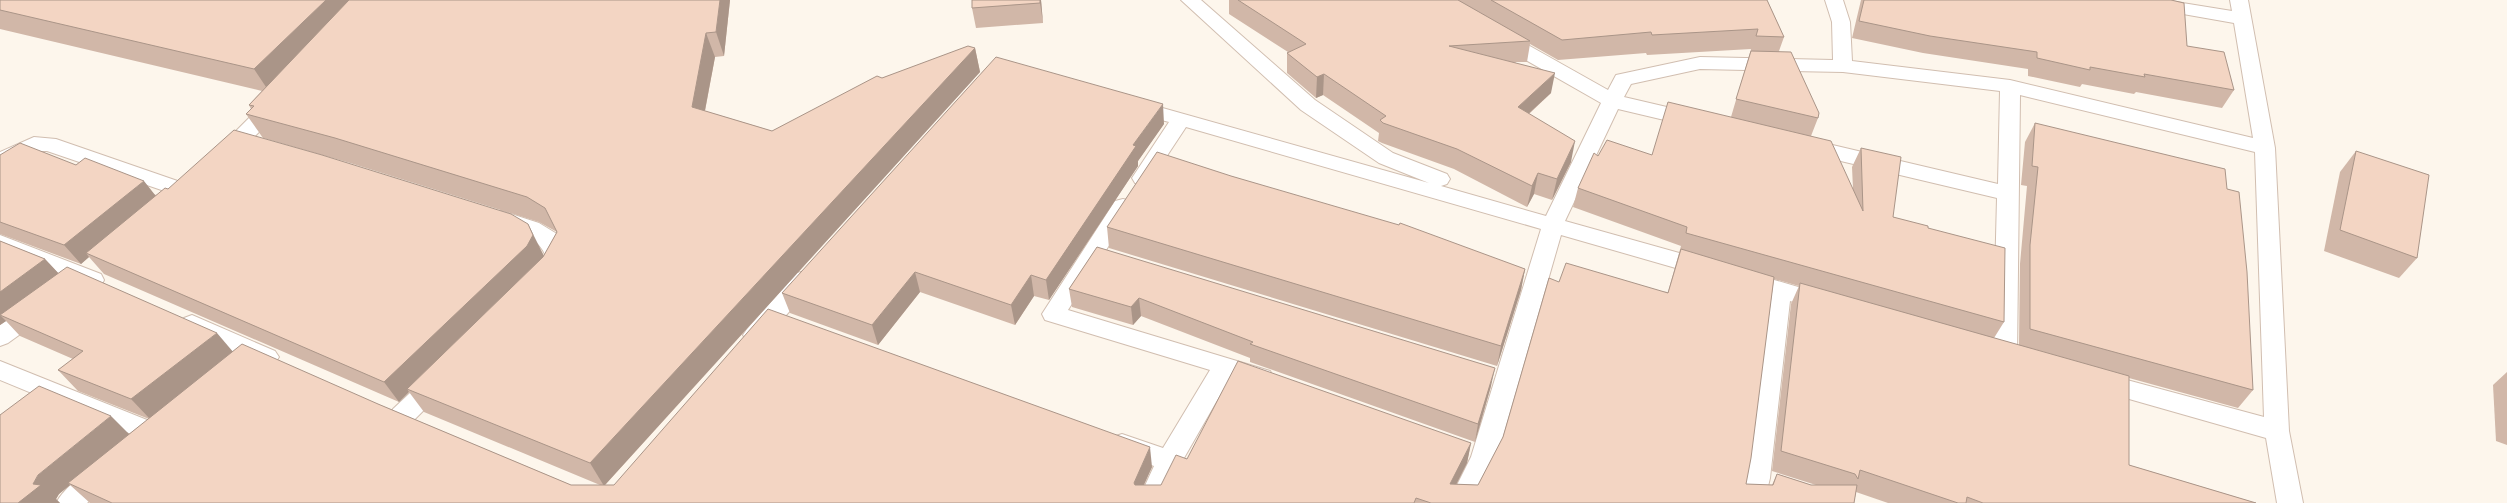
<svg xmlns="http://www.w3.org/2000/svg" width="2507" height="503" font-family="'Open Sans',sans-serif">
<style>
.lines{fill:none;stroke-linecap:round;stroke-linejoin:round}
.minor-casing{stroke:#d1beb0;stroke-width:2}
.minor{fill:#fff;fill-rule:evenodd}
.wall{fill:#d1b7a8;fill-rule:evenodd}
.shaded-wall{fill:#aa9588}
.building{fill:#f3d5c3;stroke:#aa9588}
</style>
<rect width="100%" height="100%" fill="#fdf6ec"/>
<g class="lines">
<defs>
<g id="minor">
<path d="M1181,0H1201L1315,100L1393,153L1447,174L1450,179L1447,184L1441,186L1546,216L1601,103L1496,43L1494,39L1496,35H1510L1608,90L1616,75L1700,57L1833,60L1832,22L1825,0H1843L1850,22L1852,61L2010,80L2253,138L2234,23L2132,5L2126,4L2123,0H2164L2232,11L2230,0H2248L2275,148L2289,431L2303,503H2277L2266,438L2101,391L2093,389L2089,382L2093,375L2101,373L2264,417L2255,152L2020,95L2017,356L2013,362L2005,365L1997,362L1993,356L1997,198L1807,153L1800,151L1797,146L1800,141L1807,139L1998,184L2000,91L1843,72L1700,69L1631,84L1624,97L1701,115L1704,120L1701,125L1694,127L1618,109L1565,221L1715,263L1718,269L1715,275L1707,277L1561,235L1497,457L1474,503H1448L1471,457L1541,229L1186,127L1149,183L1142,185L1135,183L1132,178L1169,122L1127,111L1124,106L1127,101L1134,100L1429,183L1379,163L1301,110Z"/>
<path d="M275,98L282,99L285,104L282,109L231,160L224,162L217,160L214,155L217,150L268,99Z"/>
<path d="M34,137L56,139L192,186L196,191L192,196L185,198L47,151H37L0,168V152Z"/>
<path d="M1123,199L1131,201L1134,206L1068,310L1270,371L1274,378L1270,385L1262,387L1231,376L1180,465L1163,503H1137L1154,466L1113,451L1110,444L1113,437L1122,434L1163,448L1210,370L1045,320L1042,314L1115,201Z"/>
<path d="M502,211L539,223L557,234L568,256L557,275L549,277L541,275L538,269L546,256C536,234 516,231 494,224L491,219L494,214Z"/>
<path d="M0,235L101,274L104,280L101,286L93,288L0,252Z"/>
<path d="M805,271L813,273L816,279L813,285L763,341L755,344L747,341L743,335L747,329L797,273Z"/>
<path d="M1744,271L1832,297L1835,303L1832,309L1824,311L1790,301L1770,478L1764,503H1738L1744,478L1768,295L1736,285L1733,279L1736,273Z"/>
<path d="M36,302L44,305L47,311L44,317L8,343L0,346V325L28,305Z"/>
<path d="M192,315L275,351L279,357L275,363L267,366L184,330L180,324L184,318Z"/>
<path d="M0,361L162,426L165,433L162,440L153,443L0,380Z"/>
<path d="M438,372L446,374L450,381L446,388L411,423L402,426L393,423L390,416L393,409L430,374Z"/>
<path d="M102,464L111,468L115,475L111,482L87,503H56C64,488 86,470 102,464Z"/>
</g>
</defs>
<use href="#minor" class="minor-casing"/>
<use href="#minor" class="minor"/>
</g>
<g class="wall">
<path d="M0,0H730L724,56L715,57L705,111L772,131L882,78L975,48L980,72L605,485H614L1152,467L1144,485H1161L1187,459L1471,443L1467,463L1456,484L1478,485L1503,437L1559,282L1668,292L1681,246L1573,207L1578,188L1598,156L1652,155L1731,117L1751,49L1647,55L1646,53L1558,60L1530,44L1527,62H1515L1551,93L1529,114L1571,162L1552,200L1534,194L1527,207L1454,169L1382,143L1378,141L1379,133L1323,95L1316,98L1287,73V53L1288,52L1229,14V0H1767L1784,37L1779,51L1818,118L1811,136L1853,189L1852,167L1861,148L1893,217L1928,228L2004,322L1994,338L2019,345L2020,264L2027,186L2021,185L2025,142L2035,123L2227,189L2253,390L2238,408L2129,378V465L2256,503H1888L1856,492L1854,503H90L70,485L59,494L56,499L60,503H0L129,434L149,419L78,391L58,370L73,359L20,336L6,321L0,325V241L45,259L58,273L233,352L378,404L571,485H600L424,412L409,392L399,402L104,274L89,257L81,264L0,234V155L76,165L156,195L168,189L544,255L557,232L539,222L350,163L263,138L246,114L251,109L249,105L262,91L0,29ZM1774,279L1799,286L1791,304L1772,471L1816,485H1811L1777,474L1772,485L1746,484Z"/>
<path d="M972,0H1041L1043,23L976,28L972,8Z"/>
<path d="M1861,0H2171L2187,46L2234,90L2222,108L2136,92L2134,94L2082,84L2080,87L2028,76V69L1923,53L1852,38Z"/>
<path d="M1164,124L1138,161V166L1049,300L1034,296L1015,325L920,292L878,345L790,313L782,293Z"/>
<path d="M2356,151L2417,258L2399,278L2324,251L2340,172Z"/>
<path d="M1231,176L1525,269L1521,290L1497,366L1109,248L1107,227Z"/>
<path d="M1097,247L1491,386L1475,442L1250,362V358L1141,316L1133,325L1072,307L1069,289Z"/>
<path d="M2507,372V445L2496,441L2493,385Z"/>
</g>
<g class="shaded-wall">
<path d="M326,0H364L270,93L254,69Z"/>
<path d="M720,0H730L724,56L716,32Z"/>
<path d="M1040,0H1041L1043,23L1040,3Z"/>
<path d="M706,33L715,57L701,131L692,107Z"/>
<path d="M975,48L980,72L604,486L590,463Z"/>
<path d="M1555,73L1551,93L1514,127L1518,107Z"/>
<path d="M1324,74L1323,95L1316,98L1317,77Z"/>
<path d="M1163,104L1164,124L1138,161V166L1049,300L1046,280L1133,145Z"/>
<path d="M1575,141L1571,162L1552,200L1557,179Z"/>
<path d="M1538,173L1534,194L1527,207L1532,186Z"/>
<path d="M144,181L159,200L86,253L89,257L81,264L64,245Z"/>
<path d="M528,224L544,256L407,389L409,392L399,402L384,382Z"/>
<path d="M45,259L62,277L0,315V292Z"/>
<path d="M1525,269L1521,290L1497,366L1501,346Z"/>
<path d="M915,272L920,292L878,345L872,325Z"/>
<path d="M1031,275L1034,296L1015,325L1011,305Z"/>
<path d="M1139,298L1141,316L1133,325L1131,307Z"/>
<path d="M0,315L6,321L0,325Z"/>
<path d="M217,333L234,353L150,419L131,399Z"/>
<path d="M1495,368L1491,386L1475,442L1478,424Z"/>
<path d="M111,416L130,435L68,483L70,485L59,494L56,499L60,503H18L33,484L38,475Z"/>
<path d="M1471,443L1467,463L1447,503L1450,484Z"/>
<path d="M1150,447L1152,467L1136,502L1134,483Z"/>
</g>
<g class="building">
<path d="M0,0H326L254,69L0,10Z"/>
<path d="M349,0H720L716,32L706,33L692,107L772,131L877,76L882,78L968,46L975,48L590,463L407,389L543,257L557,232L545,208L527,197L335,138L246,114L254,106L249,105Z"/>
<path d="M972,0H1040V3L972,8Z"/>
<path d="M1238,0H1458L1530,41L1449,46L1555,73L1518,107L1575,141L1557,179L1538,173L1532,186L1457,149L1383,123L1380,120L1386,116L1324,74L1317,77L1287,53L1306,44Z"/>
<path d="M1491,0H1767L1784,37L1756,36L1758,29L1652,35L1651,32L1562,40Z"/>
<path d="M1864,0H2171L2184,3L2187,46L2224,52L2234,90L2144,74L2145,77L2090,67V70L2037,58V52L1930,36L1859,21Z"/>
<path d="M1751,51L1791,52L1819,113L1818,118L1736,99Z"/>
<path d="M996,57L1163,104L1133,145L1136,146L1046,280L1031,275L1011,305L915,272L872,325L782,293Z"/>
<path d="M1668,102L1831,141L1863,211L1861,148L1901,157L1893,217L1928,226V228L2005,248L2004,322L1686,233L1687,227L1578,188L1594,153L1598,156L1607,140L1652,155Z"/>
<path d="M2035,123L2225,169L2227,189L2239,192L2247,272L2253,390L2030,329V245L2038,167L2032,166Z"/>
<path d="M234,130L322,155L511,214L528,224L533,235L527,246L384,382L86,253L165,188L168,189Z"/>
<path d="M20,143L76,165L85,158L144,181L64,245L0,222V155Z"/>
<path d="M2356,151L2429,175L2417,258L2340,230Z"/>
<path d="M1157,152L1231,176L1399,225L1400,223L1525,269L1501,346L1107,227Z"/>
<path d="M0,241L45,259L0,292Z"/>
<path d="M1097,247L1495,368L1478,424L1250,344L1253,342L1139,298L1131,307L1069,289Z"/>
<path d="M1681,249L1774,277L1751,458L1746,484L1773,485L1777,474L1811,485H1857L1854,503H1431L1416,498L1414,503H112L68,483L242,344L378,404L571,485H614L768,309L1150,447L1134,483L1135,485H1161L1176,455L1187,459L1238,361L1471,443L1450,484L1478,485L1503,437L1549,278L1559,282L1566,263L1668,293Z"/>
<path d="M67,267L217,333L131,399L58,370L83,351L0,315Z"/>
<path d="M1800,283L2129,376V465L2256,503H1983L1967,497L1966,503H1958L1860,470L1858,479L1855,474L1781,451Z"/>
<path d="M39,386L111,416L38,475L33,484L41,485L18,503H0V415Z"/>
</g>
</svg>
